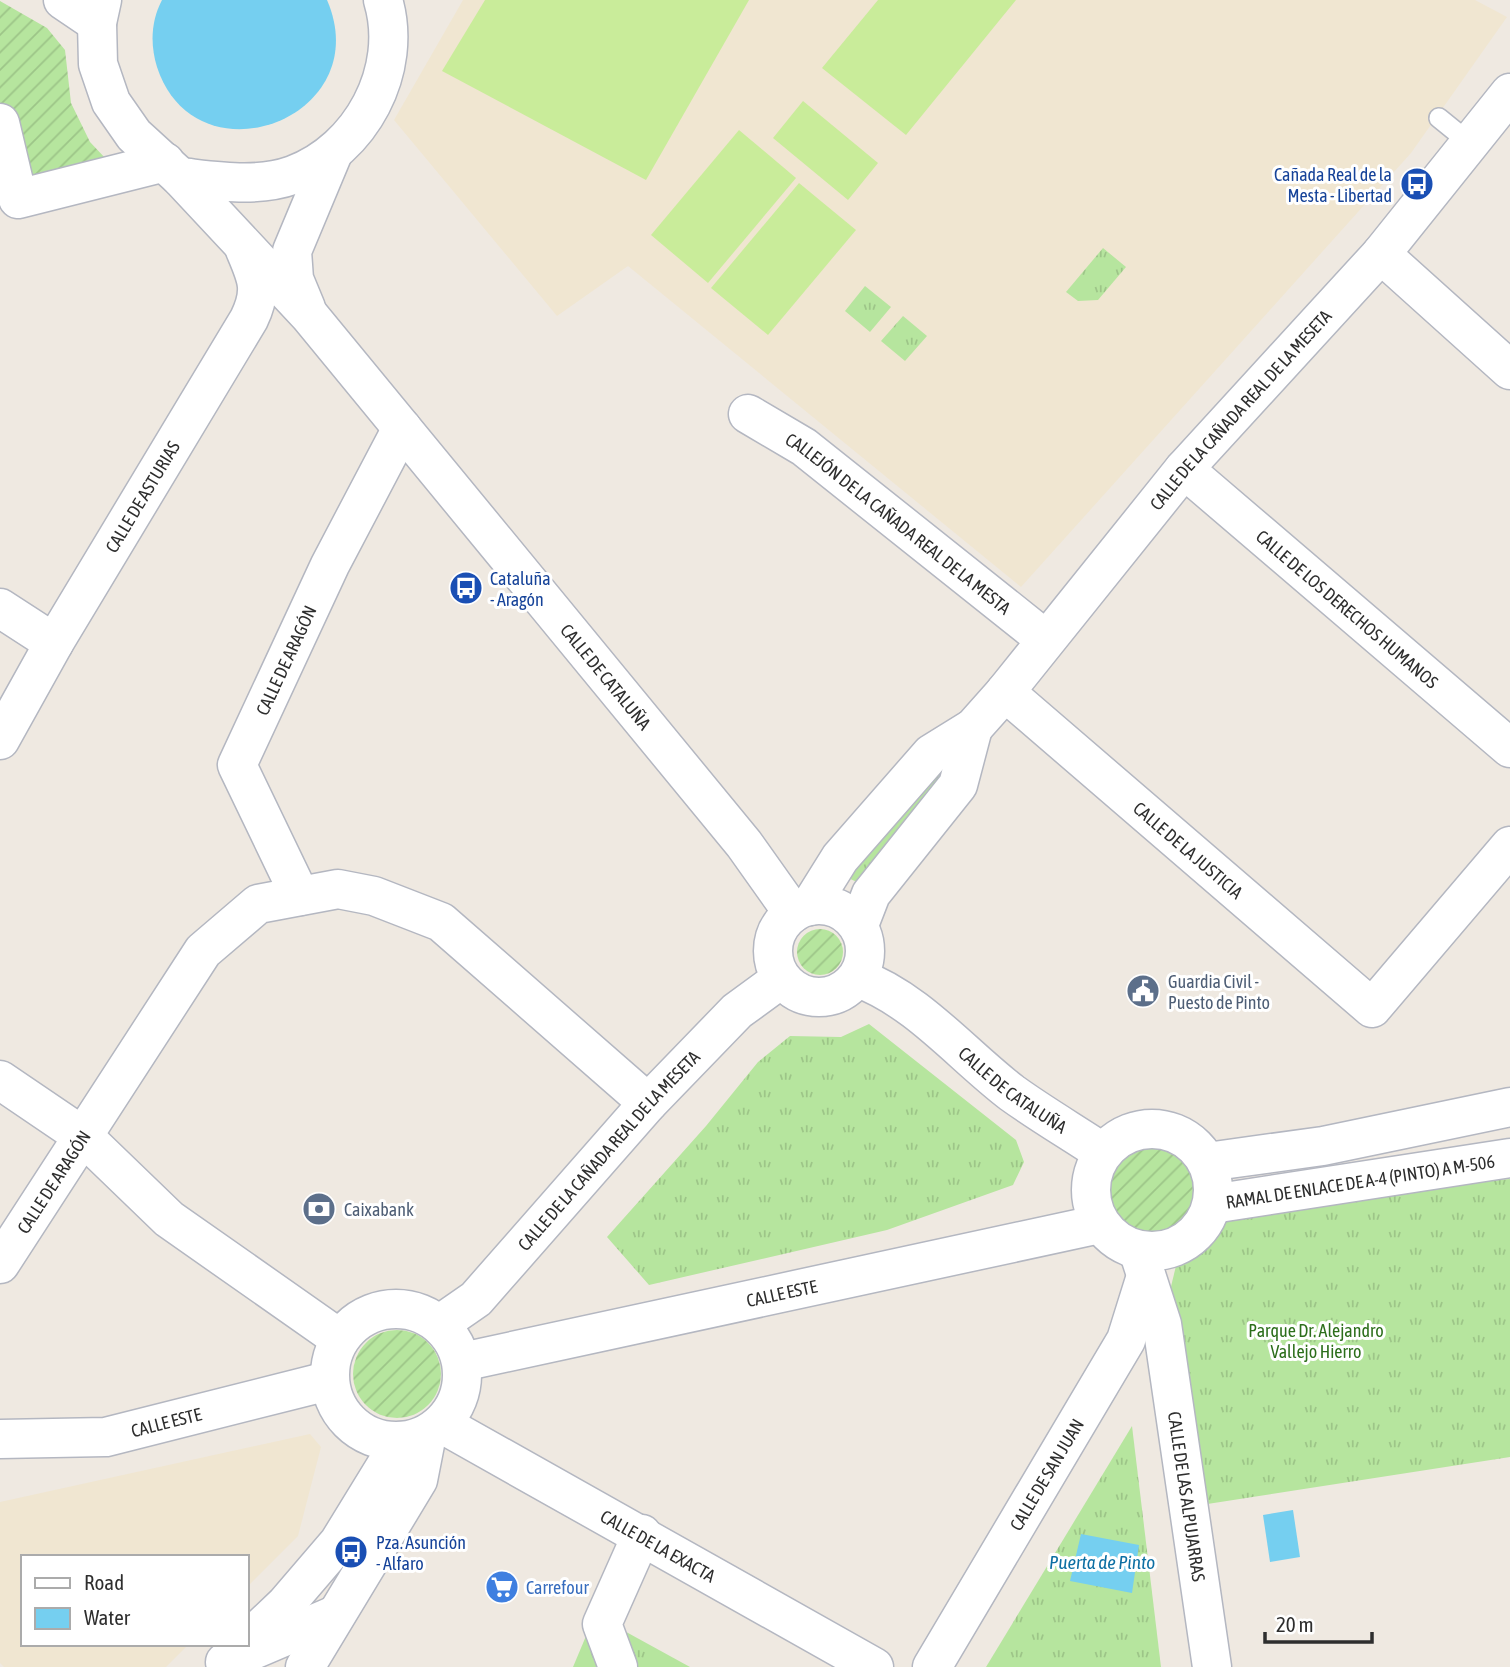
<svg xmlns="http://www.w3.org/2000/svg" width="1510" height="1667" font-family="'Asap Condensed',sans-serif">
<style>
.education{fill:#f0e6d1}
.grass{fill:url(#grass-tufts)}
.garden{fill:url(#garden-furrows)}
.pitch{fill:#c9ec9a}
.water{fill:#75cff0}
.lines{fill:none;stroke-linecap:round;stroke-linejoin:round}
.lane-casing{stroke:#b4b7c1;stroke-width:22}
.street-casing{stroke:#b4b7c1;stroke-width:41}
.secondary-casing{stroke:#b4b7c1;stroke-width:41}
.lane{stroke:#fff;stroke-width:19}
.street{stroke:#fff;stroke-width:38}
.secondary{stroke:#fff;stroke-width:38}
.labels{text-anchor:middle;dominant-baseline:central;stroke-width:6;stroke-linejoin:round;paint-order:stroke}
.transit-label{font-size:18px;fill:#164399;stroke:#fff;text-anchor:start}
.street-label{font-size:18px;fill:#2e2e2e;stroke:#fff}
.service-label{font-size:18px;fill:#4e5e75;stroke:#fff;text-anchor:start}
.park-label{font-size:18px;fill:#2c6e1b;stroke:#fff}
.shop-label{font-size:18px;fill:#366cbe;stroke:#fff;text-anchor:start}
.water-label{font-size:19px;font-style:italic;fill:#0d6fa3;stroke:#fff}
</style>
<defs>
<pattern id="grass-tufts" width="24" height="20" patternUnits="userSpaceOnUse" patternTransform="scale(1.75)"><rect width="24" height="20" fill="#b6e59e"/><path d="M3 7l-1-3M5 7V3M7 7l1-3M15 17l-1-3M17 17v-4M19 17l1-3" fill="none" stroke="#9dc588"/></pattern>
<pattern id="garden-furrows" width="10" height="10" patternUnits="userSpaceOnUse" patternTransform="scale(1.75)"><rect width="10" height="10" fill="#b6e59e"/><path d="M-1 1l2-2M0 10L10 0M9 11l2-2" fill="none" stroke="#9dc588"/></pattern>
</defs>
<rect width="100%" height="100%" fill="#efe9e1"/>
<g class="education">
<path d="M463,0H1475L1507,17L1411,153L1021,587L628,266L557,316L394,120Z"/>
<path d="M310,1434L321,1447L298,1536L247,1587V1557H23V1644H189L166,1667H4L0,1663V1502Z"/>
</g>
<g class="grass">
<path d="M1103,248L1126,267L1098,300L1078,301L1066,292Z"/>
<path d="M865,286L891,307L870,332L845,311Z"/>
<path d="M903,316L927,336L905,361L881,341Z"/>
<path d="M959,747L943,784L864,885L841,875Z"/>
<path d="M869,1024L1016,1140L1024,1162L1013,1185L887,1230L649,1285L607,1237L706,1126L758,1062L790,1036L841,1037Z"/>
<path d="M1510,1179V1457L1201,1505L1162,1324L1181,1245L1212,1204Z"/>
<path d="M1132,1426L1161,1667H986Z"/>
<path d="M594,1617L608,1622L690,1667H573Z"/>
</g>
<g class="garden">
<path d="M0,1L47,28L65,50L71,103L90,142L106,159L9,207L0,171Z"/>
<circle cx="820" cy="952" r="23"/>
<circle cx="1151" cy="1188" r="50"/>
<circle cx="397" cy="1374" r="44"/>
</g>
<g class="pitch">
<path d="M485,0H749L646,180L442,71Z"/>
<path d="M878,0H1016L906,135L822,68Z"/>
<path d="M803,101L878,163L848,200L773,138Z"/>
<path d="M739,130L796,178L708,283L651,235Z"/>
<path d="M799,183L856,230L768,335L711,288Z"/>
</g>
<g class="water">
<path d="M162,0H327C378,118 196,186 157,67C150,44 151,21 162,0Z"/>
<path d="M1293,1510L1300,1557L1270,1562L1263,1515Z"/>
<path d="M1081,1534L1139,1545L1132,1593L1070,1581Z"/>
</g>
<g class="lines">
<defs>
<path id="lane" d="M1439,118L1471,144"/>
<g id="street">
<path d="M0,123L18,199L165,162"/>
<path d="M1381,254L1510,370"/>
<path id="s1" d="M748,414L804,447L1045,639"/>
<path id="s2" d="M1184,469L1510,748"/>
<path d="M0,608L54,643"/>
<path id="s3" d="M1005,692L1372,1008L1510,846"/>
<path id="s4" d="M0,740L54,643L249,319C263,290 257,278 245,250"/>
<path id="s5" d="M300,896L237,765L330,565L402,428"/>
<path id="s6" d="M810,906L840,858L931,754L973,728L1005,692L1184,469L1381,254L1510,93"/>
<path d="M859,925L871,894L958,785L973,728"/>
<path d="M0,1080L84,1137L169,1219L340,1339"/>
<path id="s7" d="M0,1264L203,951L258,904L338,889L374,896L441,922L648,1103"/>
<path id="s8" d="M440,1324L476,1299L648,1103L737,1011L781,979"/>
<path id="s9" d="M442,1424L874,1667"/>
<path d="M305,1667L418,1480L427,1434"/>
<path d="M618,1667L602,1624L642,1534"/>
<path id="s10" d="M932,1667L1126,1340L1146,1276"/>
</g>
<g id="secondary">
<path d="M63,0L97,23"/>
<path id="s11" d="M102,0L97,23L98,64L111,102L134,135L180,177L309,315L744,844L793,913"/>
<path d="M180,177C217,181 257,188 293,175C361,150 404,70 383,0"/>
<path d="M306,308L294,279L292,251L333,153"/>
<circle cx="819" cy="951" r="46"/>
<path id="s12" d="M858,978C918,1000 962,1055 1012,1093C1041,1114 1072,1132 1102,1152"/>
<circle cx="1152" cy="1190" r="61"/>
<path d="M1207,1162L1323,1146L1510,1107"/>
<path id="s13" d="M1212,1204L1510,1158"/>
<path id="s14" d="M1138,1250L1162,1324L1212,1667"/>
<circle cx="396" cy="1375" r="66"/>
<path id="s15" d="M462,1362L1100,1224"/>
<path id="s16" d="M0,1439L106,1437L328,1381"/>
<path d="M247,1641L285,1605L339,1542L401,1441"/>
<path d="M225,1662L335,1615"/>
</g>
</defs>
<use href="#lane" class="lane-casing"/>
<use href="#street" class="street-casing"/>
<use href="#secondary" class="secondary-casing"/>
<use href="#lane" class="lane"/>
<use href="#street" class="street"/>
<use href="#secondary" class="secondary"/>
</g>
<defs>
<symbol id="bus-disc" viewBox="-11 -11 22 22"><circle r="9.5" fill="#1a4fb4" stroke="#fff"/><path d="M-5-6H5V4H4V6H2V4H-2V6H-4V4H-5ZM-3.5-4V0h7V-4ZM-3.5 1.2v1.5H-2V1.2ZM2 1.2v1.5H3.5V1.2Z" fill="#fff"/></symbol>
<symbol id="civic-disc" viewBox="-11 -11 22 22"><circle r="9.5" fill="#5c6f8a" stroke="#fff"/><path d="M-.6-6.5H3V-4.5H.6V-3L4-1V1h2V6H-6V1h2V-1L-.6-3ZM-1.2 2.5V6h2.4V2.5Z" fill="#fff"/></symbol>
<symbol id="bank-disc" viewBox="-11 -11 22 22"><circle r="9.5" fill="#5c6f8a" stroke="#fff"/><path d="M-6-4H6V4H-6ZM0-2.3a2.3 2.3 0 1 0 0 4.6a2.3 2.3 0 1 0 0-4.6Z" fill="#fff"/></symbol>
<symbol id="supermarket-disc" viewBox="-11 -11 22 22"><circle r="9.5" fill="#3f7fe0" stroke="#fff"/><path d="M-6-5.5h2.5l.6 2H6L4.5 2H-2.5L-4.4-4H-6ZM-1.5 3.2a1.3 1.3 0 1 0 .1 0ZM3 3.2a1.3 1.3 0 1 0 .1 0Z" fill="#fff"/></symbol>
</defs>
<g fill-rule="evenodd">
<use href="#bus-disc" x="1398" y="165" width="38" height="38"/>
<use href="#bus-disc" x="447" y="569" width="38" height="38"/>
<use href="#civic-disc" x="1124" y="972" width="38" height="38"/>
<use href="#bank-disc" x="300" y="1190" width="38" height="38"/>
<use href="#bus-disc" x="332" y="1533" width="38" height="38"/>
<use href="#supermarket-disc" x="483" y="1568" width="38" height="38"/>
</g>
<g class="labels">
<g class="transit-label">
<text x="1392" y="174" text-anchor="end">Cañada Real de la<tspan x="1392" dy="21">Mesta - Libertad</tspan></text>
<text x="490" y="578">Cataluña<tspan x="490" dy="21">- Aragón</tspan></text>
<text x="376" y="1542">Pza. Asunción<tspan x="376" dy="21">- Alfaro</tspan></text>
</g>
<g class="street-label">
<text stroke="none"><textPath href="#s6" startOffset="660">CALLE DE LA CAÑADA REAL DE LA MESETA</textPath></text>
<text stroke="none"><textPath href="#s4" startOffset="282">CALLE DE ASTURIAS</textPath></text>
<text stroke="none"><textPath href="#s1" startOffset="186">CALLEJÓN DE LA CAÑADA REAL DE LA MESTA</textPath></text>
<text stroke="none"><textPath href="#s2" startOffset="215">CALLE DE LOS DERECHOS HUMANOS</textPath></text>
<text stroke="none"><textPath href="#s5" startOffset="261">CALLE DE ARAGÓN</textPath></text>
<text stroke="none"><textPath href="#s11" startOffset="864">CALLE DE CATALUÑA</textPath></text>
<text stroke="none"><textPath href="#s3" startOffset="242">CALLE DE LA JUSTICIA</textPath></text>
<text stroke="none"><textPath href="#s12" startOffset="192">CALLE DE CATALUÑA</textPath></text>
<text stroke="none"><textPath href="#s8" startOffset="243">CALLE DE LA CAÑADA REAL DE LA MESETA</textPath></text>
<text stroke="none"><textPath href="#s13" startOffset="150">RAMAL DE ENLACE DE A-4 (PINTO) A M-506</textPath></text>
<text stroke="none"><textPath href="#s7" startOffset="98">CALLE DE ARAGÓN</textPath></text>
<text stroke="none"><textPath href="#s15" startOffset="327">CALLE ESTE</textPath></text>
<text stroke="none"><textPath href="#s16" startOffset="168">CALLE ESTE</textPath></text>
<text stroke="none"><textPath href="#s10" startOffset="224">CALLE DE SAN JUAN</textPath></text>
<text stroke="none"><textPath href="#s14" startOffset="252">CALLE DE LAS ALPUJARRAS</textPath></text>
<text stroke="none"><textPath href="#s9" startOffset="248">CALLE DE LA EXACTA</textPath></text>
</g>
<g class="service-label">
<text x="1168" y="981">Guardia Civil -<tspan x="1168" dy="21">Puesto de Pinto</tspan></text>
<text x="344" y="1209">Caixabank</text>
</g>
<g class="park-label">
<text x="1316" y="1330">Parque Dr. Alejandro<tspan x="1316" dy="21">Vallejo Hierro</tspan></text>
</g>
<g class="shop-label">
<text x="526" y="1587">Carrefour</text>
</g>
<g class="water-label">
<text x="1102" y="1562">Puerta de Pinto</text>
</g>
</g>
<rect x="21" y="1555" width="228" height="91" fill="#ffffff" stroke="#ababab" stroke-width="2"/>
<rect x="35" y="1578" width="35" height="10" fill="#ffffff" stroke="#ababab" stroke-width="2"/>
<text x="84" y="1590" font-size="21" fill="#2e2e2e">Road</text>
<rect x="35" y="1608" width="35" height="21" fill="#75cff0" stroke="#ababab" stroke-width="2"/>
<text x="84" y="1625" font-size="21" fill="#2e2e2e">Water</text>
<path d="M1265 1632v10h107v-10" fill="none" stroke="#2e2e2e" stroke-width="3.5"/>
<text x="1276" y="1632" font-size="21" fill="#2e2e2e" stroke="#ffffff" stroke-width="5" paint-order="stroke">20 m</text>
</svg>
